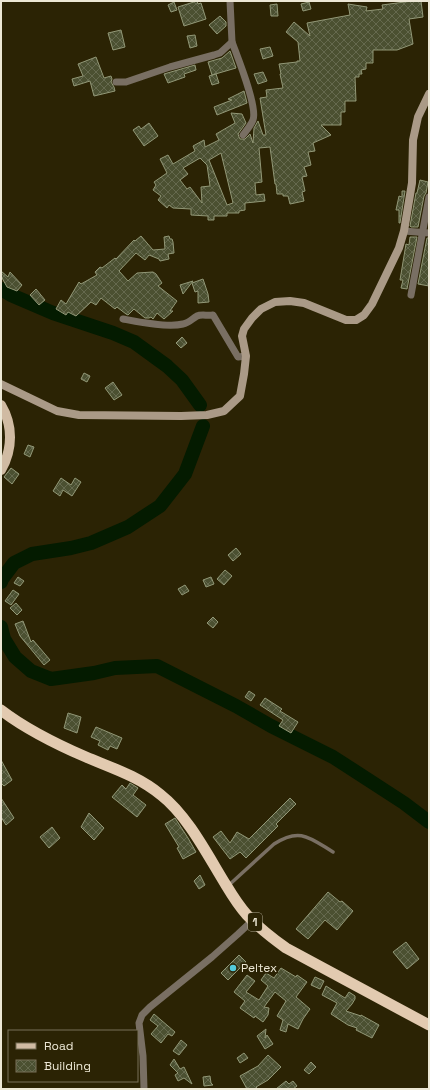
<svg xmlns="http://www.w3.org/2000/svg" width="430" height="1090" font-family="'Space Grotesk',sans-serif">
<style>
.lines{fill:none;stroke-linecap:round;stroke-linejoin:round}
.river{stroke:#041b00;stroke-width:14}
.building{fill:url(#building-cross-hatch);stroke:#929877;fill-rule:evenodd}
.service{stroke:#796f63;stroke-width:3.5}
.minor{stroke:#796f63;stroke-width:7}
.secondary{stroke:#aa9a87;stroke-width:8}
.primary{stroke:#d0bba3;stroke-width:10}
.trunk{stroke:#e2cab0;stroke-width:11}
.poi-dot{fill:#53cbdb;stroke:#2b2304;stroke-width:1.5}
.labels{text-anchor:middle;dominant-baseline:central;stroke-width:3.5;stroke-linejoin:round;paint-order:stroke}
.shield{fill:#2b2304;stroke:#b2ac96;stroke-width:1}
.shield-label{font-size:11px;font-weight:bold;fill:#ece7d5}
.poi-label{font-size:12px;fill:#ece7d5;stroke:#2b2304;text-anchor:start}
</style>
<defs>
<pattern id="building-cross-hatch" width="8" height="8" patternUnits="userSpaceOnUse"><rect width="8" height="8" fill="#4b5031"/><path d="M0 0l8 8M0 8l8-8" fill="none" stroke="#65694e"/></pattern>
</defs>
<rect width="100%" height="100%" fill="#2b2304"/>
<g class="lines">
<g class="river">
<path d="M1,289L11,295L53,313L113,333L134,342L167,366L182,380L200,405"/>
<path d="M1,582L2,579L14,563L32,554L71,548L91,543L128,527L160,506L185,474L203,426"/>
<path d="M1,627L4,639L15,657L31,671L51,679L94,673L115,668L157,666L236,706L271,726L333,757L404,803L429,822"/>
</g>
</g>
<g class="building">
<path d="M197,1L198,4L201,3L206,19L184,26L178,7Z"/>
<path d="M412,1H421L423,17L409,19L413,44L397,50H373V63H366V69L361,70L362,74H359V77H355L356,101H345V112H341V125H321L331,135L313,143L315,151L308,152L311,165L304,167L307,176L302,177L305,191L302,192L304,201L290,204L288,196H283V194H277L276,184H275L270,147L259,148L262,182L255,183L256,195L264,194L265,201L245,203V210L239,211V213H227V216H214V220H208V216L191,215V209L173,208L169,205L167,208L158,200L161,196L153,190L156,185L154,182L167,173L160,159L168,155L173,164L195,151L193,146L204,140L205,147L219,140L216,134L235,123L231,113L242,114L246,123L238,134L239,137L240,139H245L250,134L253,143L254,128L258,121L263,135H266L260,98L267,97L266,90L283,88L280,74H281L279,64L297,62V61H300L298,42L286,32L294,22L310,36L307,23L350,15L348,4L367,7L366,11L383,9L382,5ZM221,153L233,203L227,205L209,160ZM200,158L207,165L210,186L201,187L202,203L190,187L187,189L180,180L188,174L183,168Z"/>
<path d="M174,2L177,10L171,12L168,5Z"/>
<path d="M309,2L311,9L303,11L301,4Z"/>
<path d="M277,4L278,16H271L270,5Z"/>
<path d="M220,16L226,22V26L217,34L209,25Z"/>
<path d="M121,30L125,47L113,50L108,33Z"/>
<path d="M195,35L197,46L190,48L187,36Z"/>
<path d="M270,47L273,56L263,59L260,49Z"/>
<path d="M230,51L236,68L212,75L208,62L222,58Z"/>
<path d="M96,57L104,78L111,76L112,79L111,82L114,87L115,91L94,96L90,81L74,86L72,79L83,76L78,64Z"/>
<path d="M195,65L196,70L184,74L185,77L168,83L164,74Z"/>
<path d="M263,72L267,81L258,84L254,74Z"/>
<path d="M216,74L219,83L212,85L209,76Z"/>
<path d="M244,91L247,103L217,115L214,107L232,100L228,99Z"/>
<path d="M149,123L158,136L144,146L133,130L139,126L141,129Z"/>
<path d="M420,180L428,182L426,193L424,196L418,227H411L410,226L416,193H417Z"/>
<path d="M402,191H405L400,223H399V210H396L399,196L402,197Z"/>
<path d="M141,236L153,250L165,249L164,237L169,236L170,239H172L173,242L174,253L168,254L169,259L160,261L159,259L149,255L145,260L136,253L119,271L128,281L137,273L153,272L156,274L162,283L158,286L177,301L170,311H173L164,319L157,313L153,319L151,317L149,318H145L134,309L128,315L126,314L117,307L115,309L101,298L96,305L91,302L76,316L68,312L66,315L56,309L61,300L66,304L79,282L81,284L97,275L95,272L100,267L102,268L115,258L116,259L134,240L135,241Z"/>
<path d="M410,237H417L407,289L401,288L403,280H400L406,244L409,245Z"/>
<path d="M427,238H429V286L418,284Z"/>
<path d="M1,271L8,277L10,272L22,285L17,291L7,287L1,276Z"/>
<path d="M203,279L208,294L209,302L198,303V291L195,292L192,283Z"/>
<path d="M193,281L183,294L180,285Z"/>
<path d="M36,289L45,300L39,305L30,295Z"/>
<path d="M182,337L187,343L181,348L176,343Z"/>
<path d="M84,373L90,376L87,382L81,379Z"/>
<path d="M113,382L122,395L114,400L105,388Z"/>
<path d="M28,445L34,447L30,457L24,454Z"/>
<path d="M11,468L19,474L12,484L4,477Z"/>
<path d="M61,478L71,485L75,478L81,482L72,496L63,490L60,496L53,491Z"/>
<path d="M236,548L241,554L233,561L228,555Z"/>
<path d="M225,570L232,576L224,585L217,579Z"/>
<path d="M18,577L24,581L20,586L14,583Z"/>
<path d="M211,577L214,584L206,587L203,580Z"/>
<path d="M185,585L189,591L182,595L178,589Z"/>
<path d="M13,590L19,594L11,605L5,601Z"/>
<path d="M16,603L22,610L17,615L10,608Z"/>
<path d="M213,617L218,622L213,628L207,623Z"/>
<path d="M23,621L31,642L33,640L50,660L44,665L20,636L15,624Z"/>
<path d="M249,691L255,695L251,701L245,697Z"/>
<path d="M265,698L282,709L280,711L298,722L291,733L279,726L283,720L260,705Z"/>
<path d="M68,713L81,717L77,733L64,728Z"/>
<path d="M96,727L122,738L117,749L110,746L108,750L98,745L100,741L91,737Z"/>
<path d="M1,760L12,780L4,786L1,783Z"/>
<path d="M130,783L138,788L133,795L146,805L137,817L112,797L122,785L126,789Z"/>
<path d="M1,798L14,818L6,825L1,817Z"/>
<path d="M290,798L296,804L276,824L278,826L246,858L240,852L230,859L213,837L221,831L230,843L237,832L249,839Z"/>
<path d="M89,813L104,828L94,840L81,827Z"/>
<path d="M175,818L188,838L196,852L183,859L177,848L179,847L165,824Z"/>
<path d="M52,827L60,838L49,848L40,837Z"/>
<path d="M200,875L205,885L199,889L194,881Z"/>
<path d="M328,892L340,902L342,901L353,911L337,930L325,920L308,939L296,929Z"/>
<path d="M406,942L419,959L407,969L393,952Z"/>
<path d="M239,955L246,962L228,980L221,973Z"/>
<path d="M281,968L296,977L297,975L307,982L296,997L310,1009L303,1019L298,1029L288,1024L286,1032L280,1030L283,1020L277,1016L286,1001L275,992L264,1007L269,1008L268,1015L263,1022L255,1016L254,1018L240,1008L245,1001L234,992L247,975L255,981L246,992L259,1000L268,986L261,980L266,973L274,978Z"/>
<path d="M315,977L324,981L320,989L311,985Z"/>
<path d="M326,986L345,998L349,992L355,996V999L352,1004L346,1011L361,1016V1015L379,1025L372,1038L356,1030L357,1028L348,1025L331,1014L337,1003L322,995Z"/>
<path d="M154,1014L175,1032L172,1036L168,1034L161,1043L151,1034L158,1026L150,1020Z"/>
<path d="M266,1029L265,1038L267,1035L273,1044L265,1049L257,1036Z"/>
<path d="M181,1040L187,1045L179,1055L173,1051Z"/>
<path d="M244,1053L248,1058L240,1063L237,1058Z"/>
<path d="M268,1055L281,1067L268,1080L256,1087L258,1089H247L240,1076L258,1066Z"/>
<path d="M174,1059L180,1069L184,1067L192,1084L184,1078L178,1081L175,1075L178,1073L170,1065Z"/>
<path d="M311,1062L316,1067L309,1074L304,1070Z"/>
<path d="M210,1076L211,1083L213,1085L204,1086L203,1077Z"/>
<path d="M286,1081L289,1084L293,1081L297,1086L293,1089H276Z"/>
</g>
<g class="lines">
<path class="service" d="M229,885L274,844C300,827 310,838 333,852"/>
<g class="minor">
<path d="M232,42C237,56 258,107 253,120C251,125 246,131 243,135"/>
<path d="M116,82H126L170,67L214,55L220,53L232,42L230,1"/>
<path d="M404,231L429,233"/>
<path d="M411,295L429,197"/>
<path d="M123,319C139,322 168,328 183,324C189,323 192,319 197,316C201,314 208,316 213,315L238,357L246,356"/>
<path d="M144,1089L143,1056L139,1023L142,1015L150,1007L212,957L238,934L253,920"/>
</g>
<path class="secondary" d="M1,384L57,411L79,415L181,416L207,415L224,411L240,396L244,374L246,356L242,336L244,329L252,318L261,309L275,302L290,301L304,303L346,320H356L364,315L372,304L399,248L404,231L412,183L413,140L418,117L429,94"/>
<path class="primary" d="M1,405C13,425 13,449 1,470"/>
<path class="trunk" d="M1,710C27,730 56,744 86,757C112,768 138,776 161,795C188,816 208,856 226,885C232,895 239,906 247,915C259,928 272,938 286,948L429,1025"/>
</g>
<circle class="poi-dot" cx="233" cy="968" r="4"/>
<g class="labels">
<rect class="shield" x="248" y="913" width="14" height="18" rx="3"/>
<g class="shield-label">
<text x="255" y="922">1</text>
</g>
<g class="poi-label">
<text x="241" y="968">Peltex</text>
</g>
</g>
<rect width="430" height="1090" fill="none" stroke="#ece7d5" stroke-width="4"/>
<rect x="8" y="1030" width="130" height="52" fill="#2b2304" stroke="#787158"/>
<rect x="16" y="1043" width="20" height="6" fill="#d0bba3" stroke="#787158"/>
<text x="44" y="1050" font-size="12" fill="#ece7d5">Road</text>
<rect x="16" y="1060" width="20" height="12" fill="url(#building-cross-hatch)" stroke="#787158"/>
<text x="44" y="1070" font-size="12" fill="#ece7d5">Building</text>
</svg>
